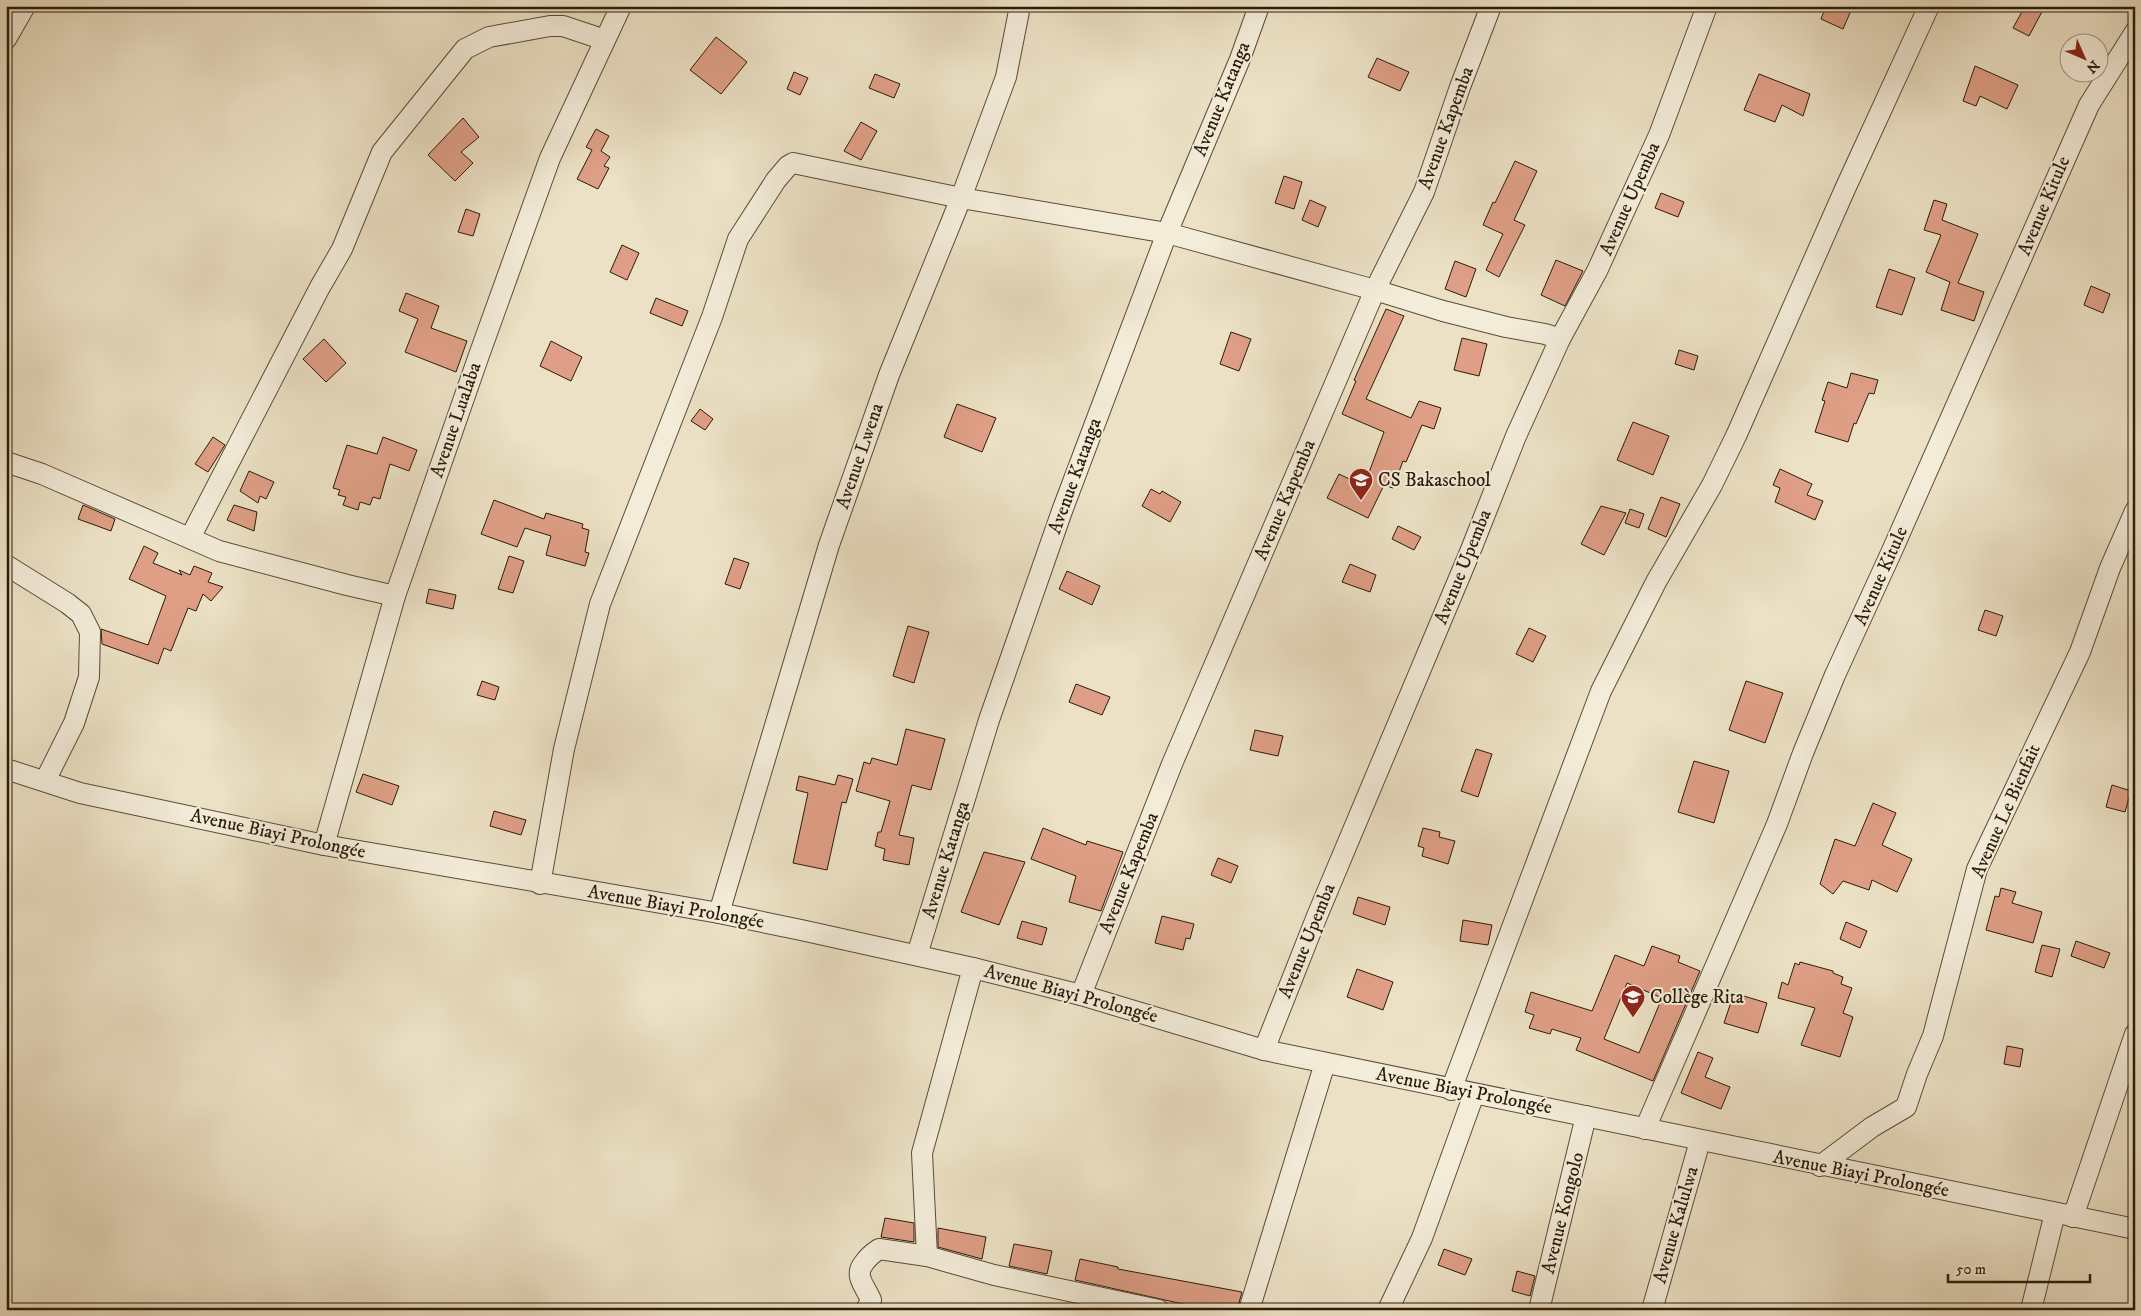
<svg xmlns="http://www.w3.org/2000/svg" width="2141" height="1316" font-family="'IM FELL DW Pica',serif">
<style>
.building{fill:#df9f86;stroke:#2a1b08;fill-rule:evenodd}
.lines{fill:none;stroke-linecap:round;stroke-linejoin:round}
.minor-casing{stroke:#5a4c37;stroke-width:22}
.minor{stroke:#f3ecd9;stroke-width:20}
.labels{text-anchor:middle;dominant-baseline:central;stroke-width:4;stroke-linejoin:round;paint-order:stroke}
.street-label{font-size:19px;fill:#2a1b08;stroke:#f3ecd9}
.poi-label{font-size:19px;fill:#2a1b08;stroke:#f3ecd9;text-anchor:start}
</style>
<rect width="100%" height="100%" fill="#ece1c5"/>
<filter id="stains"><feTurbulence type="fractalNoise" baseFrequency=".004" numOctaves="4"/><feColorMatrix values="0 0 0 0 .2 0 0 0 0 .09 0 0 0 0 .02 0 0 0 .5 -.17"/></filter>
<radialGradient id="worn" r=".72"><stop offset=".6" stop-color="#630" stop-opacity="0"/><stop offset="1" stop-color="#630" stop-opacity=".3"/></radialGradient>
<g class="building">
<path d="M1826,6H1853L1843,29L1821,19Z"/>
<path d="M2025,6H2045L2029,36L2013,28Z"/>
<path d="M716,37L747,62L721,94L690,70Z"/>
<path d="M1377,58L1409,72L1400,91L1368,77Z"/>
<path d="M1975,66L2018,85L2007,109L1980,96L1976,106L1963,101Z"/>
<path d="M794,72L808,78L800,95L787,89Z"/>
<path d="M875,74L900,84L894,98L869,88Z"/>
<path d="M1759,74L1810,94L1803,116L1782,105L1775,122L1744,110Z"/>
<path d="M463,118L479,137L461,152L473,163L455,181L428,155Z"/>
<path d="M861,122L877,131L861,160L844,151Z"/>
<path d="M596,129L609,136L601,151L610,157L604,166L609,168L598,189L577,179L592,150L586,147Z"/>
<path d="M1515,161L1537,171L1514,220L1525,225L1499,277L1486,270L1503,234L1483,225L1493,202L1495,203Z"/>
<path d="M1284,176L1302,182L1294,209L1275,203Z"/>
<path d="M1661,193L1684,202L1678,217L1655,208Z"/>
<path d="M1310,200L1326,207L1318,227L1302,220Z"/>
<path d="M1934,200L1947,204L1942,220L1978,234L1958,283L1984,292L1974,321L1941,310L1950,282L1926,272L1941,235L1924,230Z"/>
<path d="M466,209L480,214L473,236L458,232Z"/>
<path d="M622,245L639,253L627,280L610,272Z"/>
<path d="M1556,260L1583,271L1565,306L1541,295Z"/>
<path d="M1455,261L1476,269L1466,297L1445,289Z"/>
<path d="M1889,269L1915,278L1902,315L1876,307Z"/>
<path d="M2091,286L2110,294L2103,313L2084,305Z"/>
<path d="M406,293L439,306L431,328L467,341L456,372L405,352L418,319L399,311Z"/>
<path d="M656,298L688,311L682,326L650,313Z"/>
<path d="M1386,309L1404,316L1366,399L1411,418L1419,401L1441,408L1434,429L1422,425L1406,462L1403,461L1393,488L1384,485L1368,518L1327,498L1339,474L1364,486L1384,432L1342,414L1356,381L1354,380Z"/>
<path d="M1231,332L1251,339L1239,371L1220,364Z"/>
<path d="M1462,338L1487,344L1479,376L1454,370Z"/>
<path d="M324,339L346,363L326,382L303,359Z"/>
<path d="M551,341L582,357L571,381L540,366Z"/>
<path d="M1679,350L1698,356L1694,370L1675,364Z"/>
<path d="M1851,373L1878,380L1874,394L1869,393L1856,424L1854,423L1848,442L1815,432L1825,401L1822,400L1828,382L1847,388Z"/>
<path d="M957,404L996,418L982,452L944,437Z"/>
<path d="M700,409L713,419L705,430L691,421Z"/>
<path d="M1633,422L1669,436L1653,475L1617,460Z"/>
<path d="M213,437L225,445L208,472L195,464Z"/>
<path d="M383,437L417,450L409,471L390,464L380,499L373,497L370,505L360,502L358,510L343,505L346,497L338,495L340,490L333,488L347,445L377,454Z"/>
<path d="M1780,469L1812,484L1807,495L1823,501L1815,520L1775,502L1780,488L1773,485Z"/>
<path d="M249,471L274,482L266,499L260,496L258,503L240,491Z"/>
<path d="M1151,489L1160,494L1162,491L1181,502L1170,522L1142,506Z"/>
<path d="M1661,497L1680,504L1666,537L1648,529Z"/>
<path d="M494,500L544,519L546,513L583,524L582,528L589,530L585,552L589,553L585,566L546,555L551,536L525,528L517,547L481,534Z"/>
<path d="M83,505L115,519L111,531L78,519Z"/>
<path d="M234,505L257,512L254,531L227,520Z"/>
<path d="M1601,506L1626,513L1604,555L1581,544Z"/>
<path d="M1630,509L1644,514L1639,528L1625,523Z"/>
<path d="M1398,526L1421,537L1414,550L1392,539Z"/>
<path d="M144,546L158,553L153,563L182,575L179,570L190,575L194,566L212,573L208,582L223,587L211,601L203,594L196,611L188,608L171,651L164,648L158,664L102,644L101,629L148,645L166,596L129,579Z"/>
<path d="M509,556L524,561L513,593L498,589Z"/>
<path d="M734,558L749,563L740,589L725,584Z"/>
<path d="M1350,564L1376,575L1370,592L1342,582Z"/>
<path d="M1067,571L1100,586L1092,605L1059,589Z"/>
<path d="M429,589L456,595L453,609L426,603Z"/>
<path d="M1985,610L2003,616L1996,636L1978,630Z"/>
<path d="M908,626L929,632L914,683L893,676Z"/>
<path d="M1529,628L1546,636L1533,662L1516,654Z"/>
<path d="M482,681L499,687L495,700L477,695Z"/>
<path d="M1746,681L1783,693L1765,743L1729,730Z"/>
<path d="M1076,684L1110,697L1102,715L1069,702Z"/>
<path d="M906,729L945,739L931,790L912,785L899,835L914,838L909,865L883,860L885,849L875,846L878,832H881L890,801L856,791L864,762L870,764L872,758L897,765Z"/>
<path d="M1255,730L1283,736L1278,756L1250,750Z"/>
<path d="M1476,749L1492,754L1478,797L1461,791Z"/>
<path d="M1694,761L1729,771L1714,823L1678,812Z"/>
<path d="M363,774L399,786L392,805L356,792Z"/>
<path d="M838,775L853,779L846,803L842,802L827,870L793,863L808,793L796,790L799,776L835,785Z"/>
<path d="M2112,785L2131,791L2125,812L2106,807Z"/>
<path d="M1873,803L1896,813L1882,845L1912,859L1897,892L1872,880L1869,890L1843,881L1833,894L1820,884L1835,839L1855,846Z"/>
<path d="M494,811L526,820L521,835L490,826Z"/>
<path d="M1043,828L1086,845L1087,841L1123,852L1101,911L1069,902L1076,876L1031,859Z"/>
<path d="M1423,828L1440,832L1439,837L1455,841L1448,864L1422,856L1424,848L1418,846Z"/>
<path d="M984,852L1025,862L999,925L961,912Z"/>
<path d="M1218,858L1238,866L1231,883L1211,875Z"/>
<path d="M2001,888L2016,892L2012,903L2042,912L2033,943L1986,930L1995,896L1999,897Z"/>
<path d="M1358,897L1390,907L1385,925L1353,914Z"/>
<path d="M1162,916L1194,924L1190,939L1186,938L1183,950L1155,943Z"/>
<path d="M1463,920L1492,925L1488,945L1460,941Z"/>
<path d="M1022,921L1047,928L1042,945L1017,938Z"/>
<path d="M1846,922L1867,931L1860,948L1840,939Z"/>
<path d="M2076,941L2110,953L2104,968L2071,956Z"/>
<path d="M2042,945L2060,949L2052,977L2035,972Z"/>
<path d="M1652,946L1680,956L1678,962L1700,971L1653,1081L1576,1050L1581,1038L1552,1029L1550,1034L1529,1028L1534,1015L1525,1012L1531,992L1592,1011L1615,955L1644,966ZM1627,983L1662,998L1639,1053L1604,1039Z"/>
<path d="M1800,962L1833,971V973L1843,977L1841,984L1852,988L1843,1013L1853,1017L1840,1057L1801,1045L1815,1008L1778,998L1782,982L1788,985L1795,963L1799,965Z"/>
<path d="M1357,969L1393,982L1383,1010L1347,997Z"/>
<path d="M1734,993L1767,1003L1758,1033L1724,1023Z"/>
<path d="M2007,1046L2023,1049L2020,1067L2004,1064Z"/>
<path d="M1698,1052L1713,1058L1705,1077L1730,1087L1721,1109L1681,1093Z"/>
<path d="M885,1218L914,1223V1242L881,1237Z"/>
<path d="M938,1228L986,1237L982,1259L938,1247Z"/>
<path d="M1014,1244L1052,1251L1047,1274L1009,1266Z"/>
<path d="M1444,1249L1472,1259L1465,1275L1438,1265Z"/>
<path d="M1080,1259L1118,1267V1269L1242,1292L1237,1310H1210L1075,1280Z"/>
<path d="M1517,1271L1535,1276L1530,1296L1512,1291Z"/>
</g>
<g class="lines">
<defs>
<g id="minor">
<path d="M6,39L25,6"/>
<path d="M6,462L42,474L219,551L347,585L395,596"/>
<path d="M190,538L320,287L342,249L382,152L465,49L489,37L550,26H563L605,40"/>
<path d="M6,565L67,603L81,614L90,632L89,677L74,723L45,781"/>
<path d="M6,769L80,793L324,845L719,913L801,930L973,968L1081,995L1264,1050L2135,1229"/>
<path d="M324,845L395,596L478,358L550,158L621,6"/>
<path d="M540,884L564,749L600,604L712,317L738,239L776,180L788,166L793,163L961,198L1167,233L1375,290L1443,311L1506,327L1545,334L1560,339"/>
<path d="M719,913L829,545L889,375L961,198L1006,77L1020,6"/>
<path d="M917,955L989,720L1062,511L1167,233L1240,59L1259,6"/>
<path d="M1081,995L1172,764L1375,290L1424,192L1460,87L1491,6"/>
<path d="M1264,1050L1317,916L1470,552L1516,436L1560,339L1597,271L1659,135L1707,6"/>
<path d="M1451,1090L1601,691L1656,582L1712,485L1736,436L1845,189L1929,6"/>
<path d="M1645,1129L1777,824L1803,753L1835,675L1891,553L2089,105L2135,32"/>
<path d="M1820,1166L1872,1127L1906,1107L1917,1074L1933,1036L1977,869L2080,652L2110,568L2135,511"/>
<path d="M2073,1217L2135,1034"/>
<path d="M927,1256L922,1153L973,968"/>
<path d="M866,1310L871,1300C866,1287 853,1276 864,1263C868,1257 873,1253 879,1249L927,1256L994,1275L1159,1310"/>
<path d="M1249,1310L1325,1063"/>
<path d="M1388,1310L1422,1238L1474,1094"/>
<path d="M1539,1310L1586,1116"/>
<path d="M1652,1310L1700,1141"/>
<path d="M2031,1310L2055,1213"/>
</g>
</defs>
<use href="#minor" class="minor-casing"/>
<use href="#minor" class="minor"/>
</g>
<defs>
<symbol id="school-pin" viewBox="-11 -11 22 30"><path d="M0 17L-7.5 6A9.5 9.5 0 1 1 7.5 6Z" fill="#8f2418" stroke="#f3ecd9"/><path d="M0-5L7-2L0 1L-7-2ZM-4 1L0 2.5L4 1V4Q0 6-4 4Z" fill="#fff"/></symbol>
</defs>
<g fill-rule="evenodd">
<use href="#school-pin" x="1347" y="466" width="28" height="38"/>
<use href="#school-pin" x="1619" y="983" width="28" height="38"/>
</g>
<g class="labels">
<g class="street-label">
<text transform="translate(1222 99) rotate(-68)">Avenue Katanga</text>
<text transform="translate(1446 128) rotate(-70)">Avenue Kapemba</text>
<text transform="translate(1630 199) rotate(-66)">Avenue Upemba</text>
<text transform="translate(2044 206) rotate(-67)">Avenue Kitule</text>
<text transform="translate(456 420) rotate(-71)">Avenue Lualaba</text>
<text transform="translate(860 456) rotate(-71)">Avenue Lwena</text>
<text transform="translate(1075 476) rotate(-70)">Avenue Katanga</text>
<text transform="translate(1285 500) rotate(-67)">Avenue Kapemba</text>
<text transform="translate(1463 567) rotate(-68)">Avenue Upemba</text>
<text transform="translate(1881 576) rotate(-66)">Avenue Kitule</text>
<text transform="translate(2006 811) rotate(-66)">Avenue Le Bienfait</text>
<text transform="translate(278 834) rotate(12)">Avenue Biayi Prolongée</text>
<text transform="translate(946 860) rotate(-73)">Avenue Katanga</text>
<text transform="translate(1129 873) rotate(-68)">Avenue Kapemba</text>
<text transform="translate(676 907) rotate(10)">Avenue Biayi Prolongée</text>
<text transform="translate(1307 941) rotate(-68)">Avenue Upemba</text>
<text transform="translate(1071 994) rotate(15)">Avenue Biayi Prolongée</text>
<text transform="translate(1464 1091) rotate(11)">Avenue Biayi Prolongée</text>
<text transform="translate(1861 1174) rotate(11)">Avenue Biayi Prolongée</text>
<text transform="translate(1563 1213) rotate(-76)">Avenue Kongolo</text>
<text transform="translate(1676 1225) rotate(-74)">Avenue Kalulwa</text>
</g>
<g class="poi-label">
<text x="1378" y="480">CS Bakaschool</text>
<text x="1650" y="997">Collège Rita</text>
</g>
</g>
<rect width="2141" height="1316" fill="none" stroke="#ece1c5" stroke-width="25"/>
<rect x="8" y="8" width="2126" height="1301" fill="none" stroke="#2a1b08" stroke-width="2.5"/>
<rect x="12" y="12" width="2116" height="1291" fill="none" stroke="#2a1b08"/>
<g transform="translate(2084 58) rotate(135)"><circle r="24" fill="#f3ecd9" stroke="#a39885"/>
<path d="M0-4L9 19L0 12L-9 19Z" fill="#8f2418"/>
<text y="-8" font-size="14" font-weight="bold" text-anchor="middle" fill="#2a1b08">N</text>
</g>
<path d="M1948 1274v8h142v-8" fill="none" stroke="#2a1b08" stroke-width="2.5"/>
<text x="1956" y="1274" font-size="15" fill="#2a1b08" stroke="#f3ecd9" stroke-width="4" paint-order="stroke">50 m</text>
<rect width="100%" height="100%" filter="url(#stains)"/>
<rect width="100%" height="100%" fill="url(#worn)"/>
</svg>
